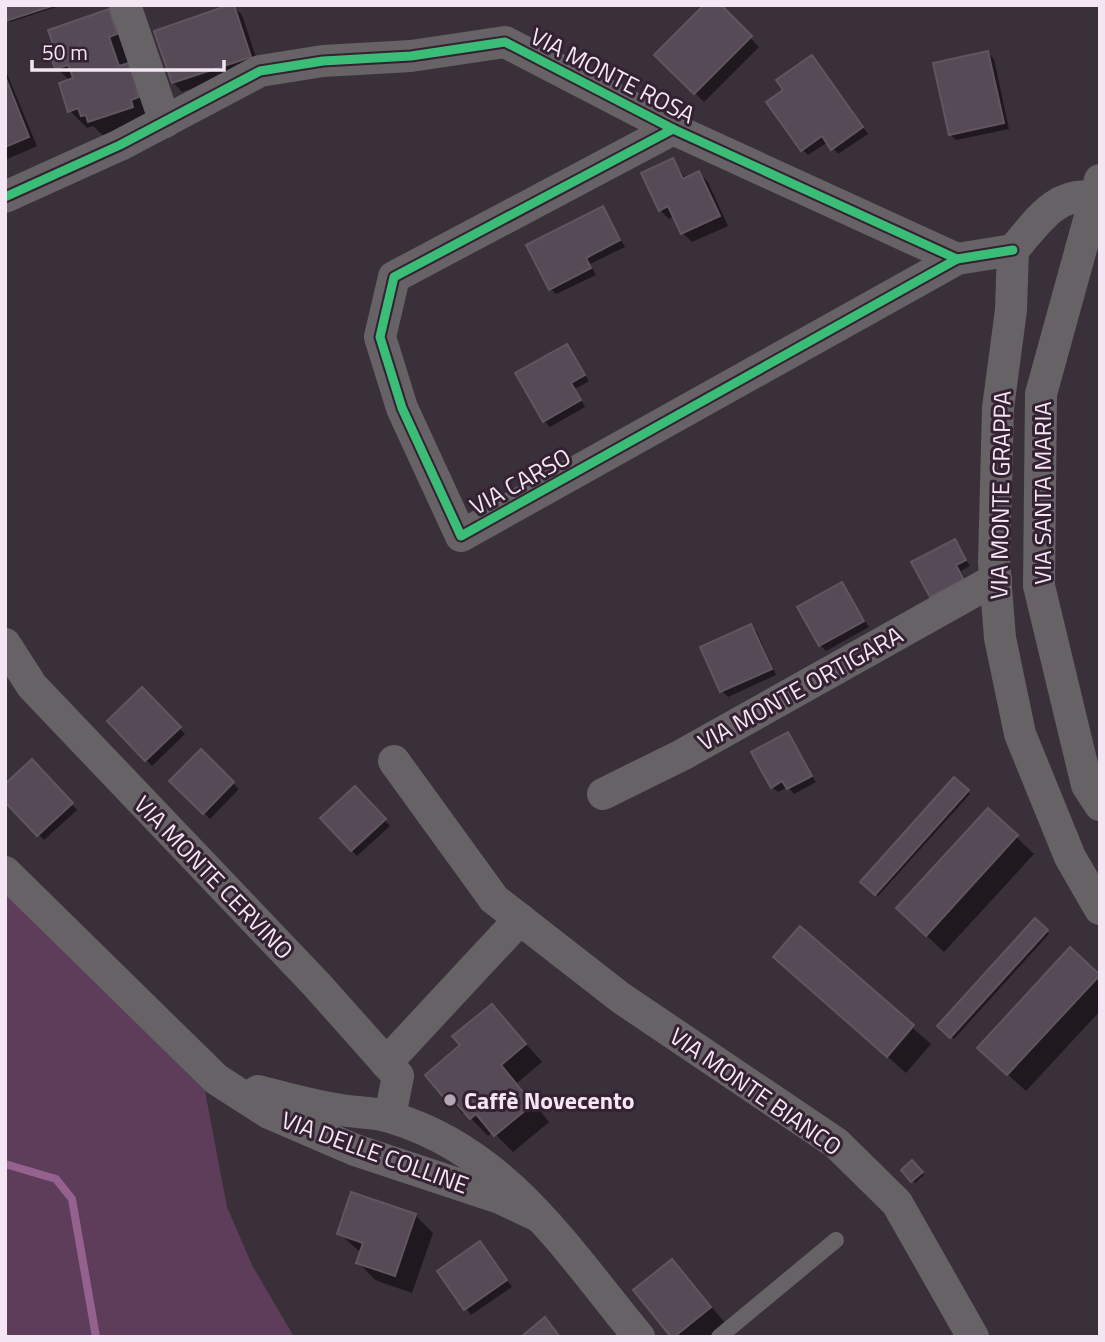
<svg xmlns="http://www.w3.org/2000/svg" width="1105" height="1342" font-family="'Titillium Web',sans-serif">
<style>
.green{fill:#5d3d59}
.shadow{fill:#0007}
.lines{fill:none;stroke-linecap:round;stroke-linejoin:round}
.stream{stroke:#956290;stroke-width:8}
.building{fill:#574a57;stroke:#60565f;stroke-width:2}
.service{stroke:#666266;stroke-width:16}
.minor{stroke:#666266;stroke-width:32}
.cycleway-casing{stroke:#342132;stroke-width:13}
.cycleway{stroke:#3abd76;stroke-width:9}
.poi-dot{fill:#b3a7b2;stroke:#342132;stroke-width:2.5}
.labels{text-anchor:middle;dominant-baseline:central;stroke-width:6;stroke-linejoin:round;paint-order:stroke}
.street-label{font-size:24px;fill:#f4e7f3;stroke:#342132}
.poi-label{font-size:24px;font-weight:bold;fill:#f4e7f3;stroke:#342132;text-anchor:start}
</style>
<rect width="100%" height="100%" fill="#3a303a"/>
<path class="green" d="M5,893L205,1091L227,1207L252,1265L294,1337H5Z"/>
<g class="shadow">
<path d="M5,5H63L10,22L5,18Z"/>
<path d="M718,5L759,47L704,102L657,55Z"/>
<path d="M233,6L242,15L259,66L182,92L173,82Z"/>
<path d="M109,11L126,29L134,52L125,54L129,64L155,115L107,139L93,126L87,128L70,111V81L57,68L52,55Z"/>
<path d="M988,53L994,59L1009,129L956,140L950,134Z"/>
<path d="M812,57L868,134L838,154L828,142L808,155L803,150L786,90Z"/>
<path d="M5,69L37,146L5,160Z"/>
<path d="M673,160L686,179L699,173L708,182L728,226L692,242L683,233L675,216L669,219L660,210Z"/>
<path d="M602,208L625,247L590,264L596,275L556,294L550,288Z"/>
<path d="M566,346L589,381L575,389L585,407L550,427L544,421Z"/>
<path d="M954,541L970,566L961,571L968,586L937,602L931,596Z"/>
<path d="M842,584L869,627L826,651L820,645Z"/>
<path d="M751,626L757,632L776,675L728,697L722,691Z"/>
<path d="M142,690L185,734L152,766L109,721Z"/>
<path d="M788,734L816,782L794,794L788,787L778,792L772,787Z"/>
<path d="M201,752L239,789L210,819L172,781Z"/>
<path d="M32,761L77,810L44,840L5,799Z"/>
<path d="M955,780L970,794L878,896L862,882Z"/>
<path d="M355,789L390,826L357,856L322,818Z"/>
<path d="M988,810L1034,854L944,952L915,925Z"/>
<path d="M1035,921L1049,934L954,1039L940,1026Z"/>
<path d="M800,929L931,1044L906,1073L775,957Z"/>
<path d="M1070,950L1100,977V1011L1026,1091L997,1065Z"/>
<path d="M492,1006L542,1062L517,1083L549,1122L513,1152L493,1132L488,1136L465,1112L463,1114L428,1075L463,1046Z"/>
<path d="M912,1163L924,1175L915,1183L903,1170Z"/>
<path d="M415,1215L433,1233L412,1293L375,1280L358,1262L361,1253L339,1233Z"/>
<path d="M485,1250L512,1287L471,1315L439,1272Z"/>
<path d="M672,1261L727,1325L713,1337H673Z"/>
</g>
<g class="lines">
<path class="stream" d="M5,1164L56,1179L72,1199L96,1337"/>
</g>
<g class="building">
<path d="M5,5H55L6,21Z"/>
<path d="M229,5H234L251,57L172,83L154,31Z"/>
<path d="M704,5H721L752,36L694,94L654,55Z"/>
<path d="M109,9L117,34L109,37L119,66L135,61L144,87L136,90L139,97L131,100L133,107L88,122L86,115L81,116L78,108L68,112L59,83L73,78L68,65L55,69L50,54L56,52L48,30Z"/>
<path d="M988,51L1004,123L949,135L933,63Z"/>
<path d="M812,55L863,127L831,150L822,136L801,151L766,102L783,90L776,80Z"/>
<path d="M5,76L29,137L5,147Z"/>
<path d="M673,158L683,179L699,171L720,216L681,234L668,206L659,211L641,173Z"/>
<path d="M603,206L620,240L586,258L591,268L549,290L526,245Z"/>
<path d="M567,344L585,375L571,383L581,400L543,422L515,373Z"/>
<path d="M955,539L966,560L956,565L964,580L930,597L911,562Z"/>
<path d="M842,582L864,621L819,646L797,607Z"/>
<path d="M751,624L772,669L720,692L700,647Z"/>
<path d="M142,687L181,727L145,761L107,721Z"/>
<path d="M788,732L812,776L787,789L782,781L771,788L751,752Z"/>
<path d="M201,749L234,782L203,814L169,781Z"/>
<path d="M32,759L73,803L37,836L5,802V784Z"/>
<path d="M954,777L969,790L875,895L860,882Z"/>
<path d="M355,786L386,819L351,851L320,818Z"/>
<path d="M988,808L1018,835L926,936L896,908Z"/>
<path d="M1035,918L1048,930L950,1038L937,1026Z"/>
<path d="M800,926L914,1025L887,1057L773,957Z"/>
<path d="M1070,947L1100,975L1007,1075L977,1048Z"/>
<path d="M492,1004L526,1044L501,1065L533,1104L494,1136L476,1114L470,1119L448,1094L444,1098L425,1075L460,1045L452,1036Z"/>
<path d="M912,1160L923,1172L911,1182L901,1170Z"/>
<path d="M351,1192L416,1214L395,1276L356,1263L363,1243L337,1234Z"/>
<path d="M480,1241L507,1280L464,1310L437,1271Z"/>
<path d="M672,1259L711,1307L674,1337H671L633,1290Z"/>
<path d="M545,1317L560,1337H521Z"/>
</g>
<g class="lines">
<path class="service" d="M719,1337L836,1240"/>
<g class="minor">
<path d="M125,5L165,122"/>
<path d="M673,129L394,277L380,337L402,408L461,536L957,259L1013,250"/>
<path d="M1100,180L1041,394L1039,586L1087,785L1100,805"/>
<path d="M5,197L120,145L260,71L323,61L411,56L505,42L673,129L957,259"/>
<path d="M1094,197C1055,191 1037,223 1013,250L1011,310L998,408L994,562L1000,638L1020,734L1070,857L1100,909"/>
<path d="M5,644L32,686L317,985L398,1076L390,1116"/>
<path d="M394,761L494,899L621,998L836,1143L897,1203L973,1337"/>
<path d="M603,794L682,755L996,579"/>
<path d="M5,872L216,1079L269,1113L355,1150L500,1198L538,1216"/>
<path d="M386,1063L520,919"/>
<path d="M258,1091C285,1098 313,1106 341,1110C358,1113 377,1112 393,1118C507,1153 566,1249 639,1337"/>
</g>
<defs>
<g id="cycleway">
<path d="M673,129L394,277L380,337L402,408L461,536L957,259L1013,250"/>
<path d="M5,197L120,145L260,71L323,61L411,56L505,42L673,129L957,259"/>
</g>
</defs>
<use href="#cycleway" class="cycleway-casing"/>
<use href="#cycleway" class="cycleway"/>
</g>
<circle class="poi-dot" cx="450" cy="1100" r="7"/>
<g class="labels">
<g class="street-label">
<text transform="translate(613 75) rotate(27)">VIA MONTE ROSA</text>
<text transform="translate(520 481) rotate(-29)">VIA CARSO</text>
<text transform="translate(1042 493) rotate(-90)">VIA SANTA MARIA</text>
<text transform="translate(1000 495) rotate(-89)">VIA MONTE GRAPPA</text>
<text transform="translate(800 688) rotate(-29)">VIA MONTE ORTIGARA</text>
<text transform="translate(214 877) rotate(46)">VIA MONTE CERVINO</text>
<text transform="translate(756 1091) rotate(35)">VIA MONTE BIANCO</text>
<text transform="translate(375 1152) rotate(20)">VIA DELLE COLLINE</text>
</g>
<g class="poi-label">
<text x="464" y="1100">Caffè Novecento</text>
</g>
</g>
<rect width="1105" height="1342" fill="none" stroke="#f4e7f3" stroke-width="14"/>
<path d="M32 60v10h192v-10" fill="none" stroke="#f4e7f3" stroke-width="3.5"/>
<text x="42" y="60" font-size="21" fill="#f4e7f3" stroke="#342132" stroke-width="5" paint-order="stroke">50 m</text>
</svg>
